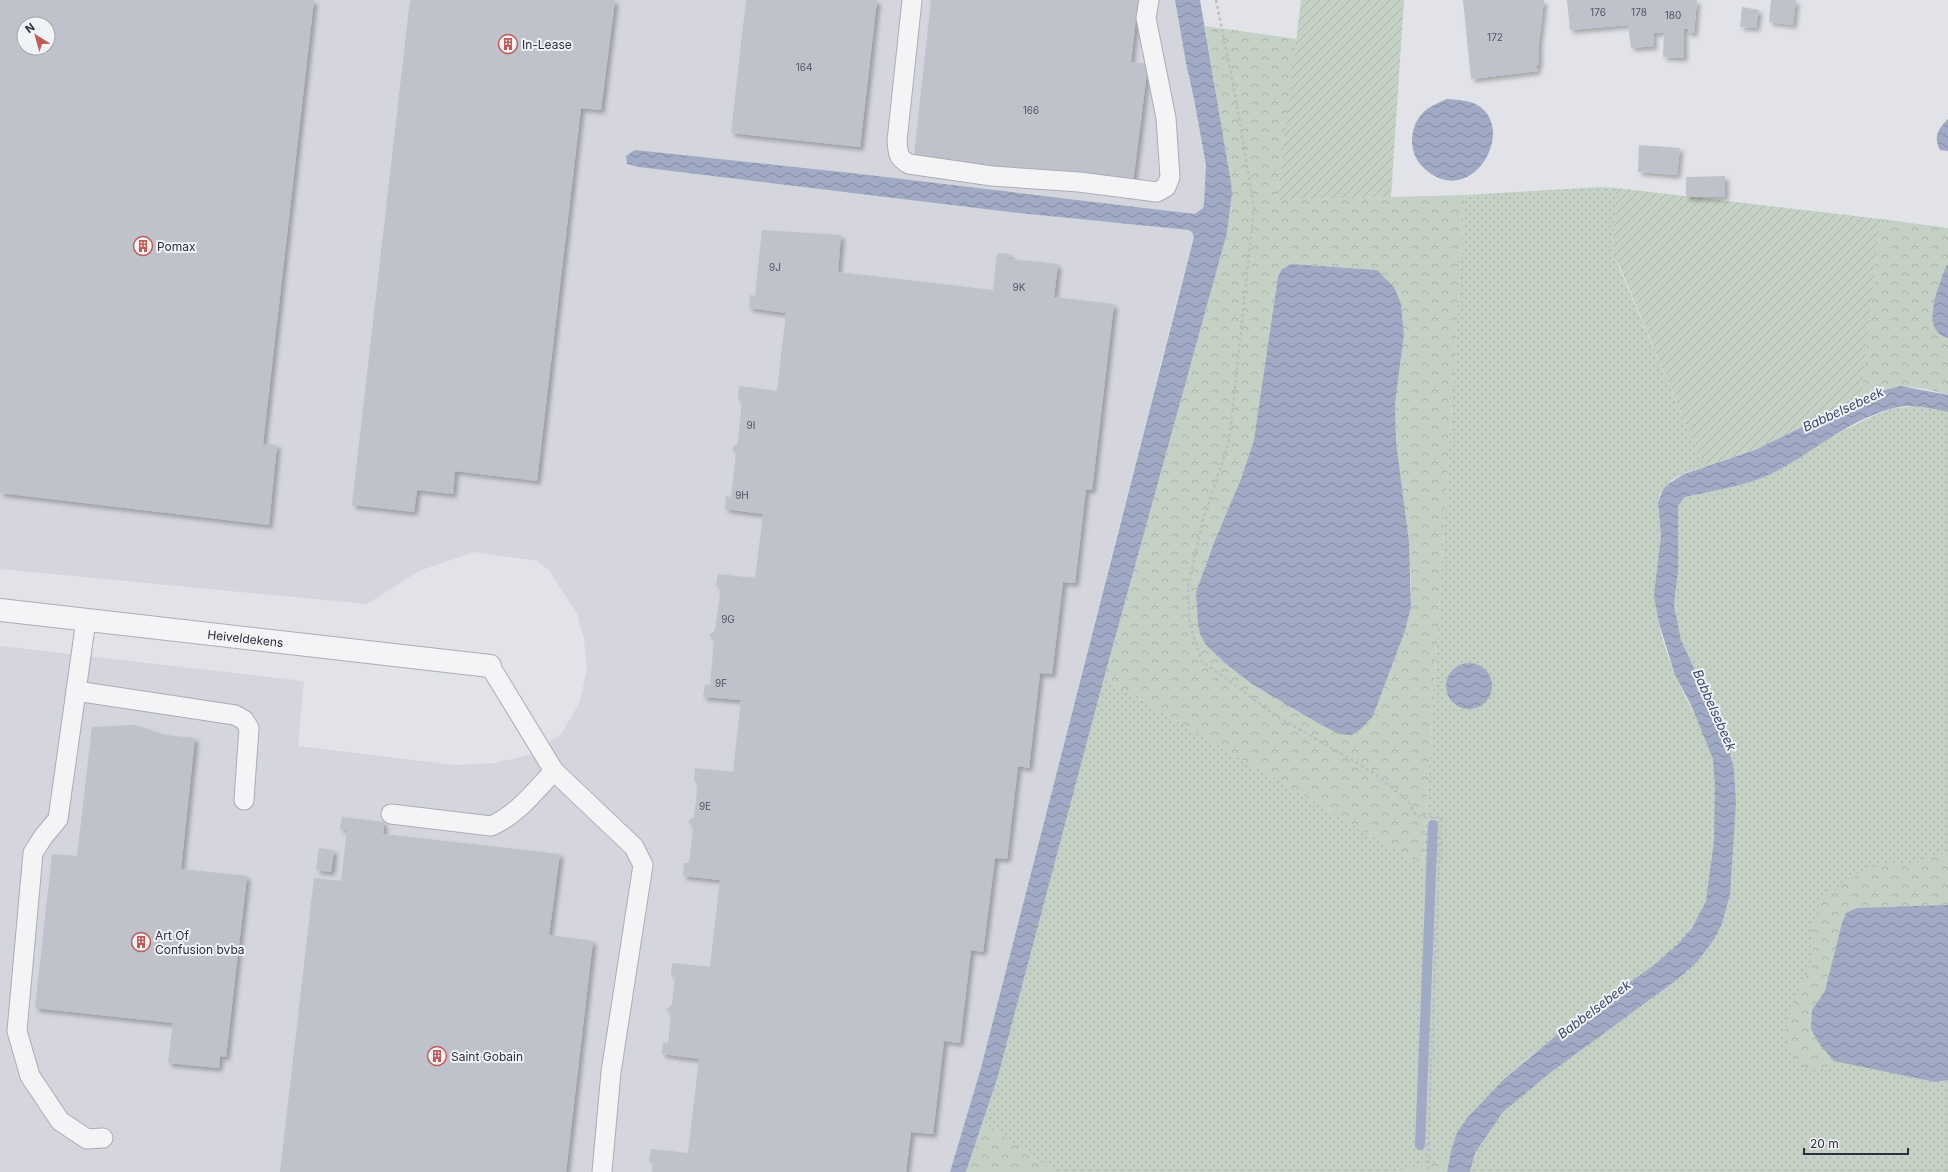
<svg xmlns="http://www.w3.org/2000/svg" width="1948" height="1172" font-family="Inter,sans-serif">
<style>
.built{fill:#d4d5dd;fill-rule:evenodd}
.grass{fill:url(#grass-dots)}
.forest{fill:url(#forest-crowns);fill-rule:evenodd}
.garden{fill:url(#garden-furrows)}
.water{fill:url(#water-waves)}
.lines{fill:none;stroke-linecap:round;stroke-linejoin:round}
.stream{stroke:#a1aac4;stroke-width:10}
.building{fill:#bfc1cb;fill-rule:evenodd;filter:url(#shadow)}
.service-casing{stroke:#abadb5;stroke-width:21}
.minor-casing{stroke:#abadb5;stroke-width:24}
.path{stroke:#bcbdc3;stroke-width:2.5;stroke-dasharray:3 3;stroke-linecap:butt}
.service{stroke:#f4f4f7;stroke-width:19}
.minor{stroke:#f4f4f7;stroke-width:22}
.labels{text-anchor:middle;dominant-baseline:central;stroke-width:4;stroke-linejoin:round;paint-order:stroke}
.number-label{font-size:10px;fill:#515361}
.poi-label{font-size:12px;fill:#2c2e3e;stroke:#f1f2f6;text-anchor:start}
.street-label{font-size:12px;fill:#2c2e3e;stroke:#f1f2f6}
.water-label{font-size:13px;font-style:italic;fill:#3a466e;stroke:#f1f2f6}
</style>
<defs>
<pattern id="grass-dots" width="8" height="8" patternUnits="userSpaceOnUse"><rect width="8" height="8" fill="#c4d1c4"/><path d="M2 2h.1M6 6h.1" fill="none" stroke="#a9b4a9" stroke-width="1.8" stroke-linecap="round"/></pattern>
<pattern id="forest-crowns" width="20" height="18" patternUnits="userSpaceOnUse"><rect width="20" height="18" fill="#c4d1c4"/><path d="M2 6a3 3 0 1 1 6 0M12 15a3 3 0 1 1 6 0" fill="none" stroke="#a9b4a9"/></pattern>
<pattern id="garden-furrows" width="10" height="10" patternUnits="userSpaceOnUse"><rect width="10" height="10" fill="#c4d1c4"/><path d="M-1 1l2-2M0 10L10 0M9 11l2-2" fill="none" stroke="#a9b4a9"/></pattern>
<pattern id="water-waves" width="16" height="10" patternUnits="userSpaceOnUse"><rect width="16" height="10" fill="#a1aac4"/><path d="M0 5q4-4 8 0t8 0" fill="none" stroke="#838ba1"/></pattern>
<filter id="shadow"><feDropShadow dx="3.5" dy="3.5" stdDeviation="2" flood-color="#0004"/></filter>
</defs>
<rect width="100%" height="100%" fill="#e2e3e8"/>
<path class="built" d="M0,0H1175L1186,63L1194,99L1206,165L1204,203L1180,288L981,1068L950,1172H0V646L304,681L298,746L455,765L495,763L529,755L561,734L579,704L587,670L584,639L577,614L549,570L537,561L474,552L419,571L367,604L0,569ZM24,24H48V48H24Z"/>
<g class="grass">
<path d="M1601,187L1616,188L1613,257L1619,267L1700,458L1707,466C1687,472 1659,479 1658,505C1658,517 1661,528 1661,539C1659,563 1655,588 1657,611C1659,633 1668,657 1676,677C1687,704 1705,729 1713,758C1718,775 1716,824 1714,843C1711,865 1711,893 1701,913C1677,958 1626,985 1586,1013C1551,1039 1516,1066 1486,1098C1469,1116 1453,1133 1449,1159L1397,1172H1055L983,1122L998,1076L1104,678L1423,866L1465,195Z"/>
<path d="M1917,406L1948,412V1172H1470L1475,1153L1503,1112L1550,1073L1678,979L1697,962L1711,944L1736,802L1734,769L1726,737L1681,640L1674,605L1678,571V506L1685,497L1758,479L1773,473L1837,434L1873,416L1894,408Z"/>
</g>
<g class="forest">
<path d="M1205,26L1297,39L1277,200L1465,195L1423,866L1104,678L1227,233L1232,193ZM1291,264L1377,270L1401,304L1404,334L1395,404L1396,442L1411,581V607L1405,631L1373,716L1316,722L1252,684L1226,664L1206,645L1196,592L1215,540L1241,479L1254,440L1282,269Z"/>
<path d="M1881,219L1948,228V264L1946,266L1932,310L1944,337L1948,338V395C1914,385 1893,383 1861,398Z"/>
<path d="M1944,853H1948V905L1857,908L1842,923L1825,991L1812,1010L1820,1045L1834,1061L1824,1068L1812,1070L1800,1064L1792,1055L1785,1037L1787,1020L1809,969L1814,950L1812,928L1821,898L1858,874L1876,866L1893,862L1912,864Z"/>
<path d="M983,1122L1055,1172H966Z"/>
<path d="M1449,1159L1447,1172H1397Z"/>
</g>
<g class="garden">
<path d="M1301,0H1404L1391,197L1277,200Z"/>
<path d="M1616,188L1881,219L1861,398L1755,450L1707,466L1700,458L1620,267L1613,257Z"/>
</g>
<g class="water">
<path d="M1175,0H1200L1231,183L1232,193L1227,233L1104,678L998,1076L966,1172H950L981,1068L1194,237L1192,232L1189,230L1019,213L639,167L627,164L626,156L635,150L860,174L1195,214L1203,208L1204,203L1206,165L1194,99L1186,63Z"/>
<path d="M1447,99C1458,100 1470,100 1479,106C1518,132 1468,215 1421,165C1409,152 1409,129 1421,115C1427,107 1438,103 1447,99Z"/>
<path d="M1948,119V151L1940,150C1933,137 1938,129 1948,119Z"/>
<path d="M1291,264L1377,270L1394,287L1401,304L1404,334L1395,404L1396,442L1409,543L1411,607L1405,631L1373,716L1360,730L1352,735L1339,734L1316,722L1252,684L1226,664L1206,645L1200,634L1198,623L1196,592L1215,540L1241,479L1254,440L1278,277L1282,269Z"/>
<path d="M1948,264V338C1918,330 1940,285 1946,266Z"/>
<path d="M1901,386L1948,395V412C1931,409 1911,403 1894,408C1849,419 1813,453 1773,473C1747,486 1714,490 1685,497L1678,506V571L1674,605L1681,640L1726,737L1734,769L1736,802L1730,894L1722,924L1711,944L1697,962L1678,979L1550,1073L1503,1112L1475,1153L1470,1172H1447L1451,1150L1457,1133L1467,1118L1503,1080L1559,1033L1654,965L1677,945L1692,928L1706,901L1714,841L1715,786L1713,759L1691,705L1675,675L1659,623L1654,596L1661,536L1658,503L1663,489L1668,484L1684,474L1755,450L1871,393Z"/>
<circle cx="1469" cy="686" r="23"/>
<path d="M1948,905V1080L1935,1082L1834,1061L1820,1045L1811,1029L1812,1010L1825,991L1842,923L1846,913L1857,908Z"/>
</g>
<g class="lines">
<path class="stream" d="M1420,1145L1433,825"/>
</g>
<g class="building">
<path d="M0,0H314L263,444L277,445L269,525L0,493ZM24,24H48V48H24Z"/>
<path d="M410,0H615L601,110L581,108L537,481L455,471L453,494L417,490L414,512L352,505Z"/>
<path d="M746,0H877L860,147L731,133Z"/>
<path d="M931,0H1138L1131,62L1148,64L1133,183L914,156Z"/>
<path d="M1463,0H1544L1539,42V65H1536L1538,71L1471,79Z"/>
<path d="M1567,0H1697L1694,33H1688V29H1684V58L1663,57L1664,32L1653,33L1654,46L1631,48L1628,25L1570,30Z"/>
<path d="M1771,0H1796L1793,25L1769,22Z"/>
<path d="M1742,7L1759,10L1756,28L1740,27Z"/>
<path d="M1639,145L1680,148L1677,175L1638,172Z"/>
<path d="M1725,176V197H1686V177Z"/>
<path d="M762,230L841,235L838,272L993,290L997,253L1010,254V259L1058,264L1054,297L1114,304L1092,490L1086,489L1075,583L1063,582L1052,674L1040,673L1029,768L1018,766L1007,859L995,858L983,952L971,950L960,1043L944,1041L933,1134L911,1132L906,1172H652L653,1162H649L651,1149L688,1153L699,1059L662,1054L663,1043H668L671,1014L666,1009L672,1005L675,976H671L672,963L710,967L720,880L683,876L684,863H689L693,827L688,821L694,817L698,782L694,781L695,768L733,772L741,700L703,697L705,684L710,685L714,641L709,635L715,630L721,587L716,586L718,574L755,578L763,514L725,509L726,496L731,497L736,454L732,448L738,443L742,400H738L739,386L777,391L786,313L749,308L750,295L755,296Z"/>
<path d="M135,725L165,735L195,738L181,869L247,876L226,1057L220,1056L219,1068L168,1063L173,1023L35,1008L52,854L77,856L92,727Z"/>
<path d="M342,817L384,822L383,834L560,854L549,935L593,941L566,1172H280L314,878L341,881L347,830L340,829Z"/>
<path d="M319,848L334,850L331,872L316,870Z"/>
</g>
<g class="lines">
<defs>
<g id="service">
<path d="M912,0L897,141C898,153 898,158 909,164L992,176L1079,182L1157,192L1166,187L1170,177L1166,118L1146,18L1149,0"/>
<path d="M86,620L58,819L43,837L33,853L17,1031L30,1076L60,1121L87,1139L103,1138"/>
<path d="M490,666L554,771L634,847L643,865L611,1072L602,1172"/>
<path d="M76,691L235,715L244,720L249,728L244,800"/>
<path d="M391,814L491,826C517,815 535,791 554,771"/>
</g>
<g id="minor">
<path id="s1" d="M0,610L490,666"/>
</g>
</defs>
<use href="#service" class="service-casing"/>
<use href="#minor" class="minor-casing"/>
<path class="path" d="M1216,0L1235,94L1254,208L1229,442L1203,520L1188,587L1190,626L1202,661L1275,715L1374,773L1408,801L1416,816L1441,818L1428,1142L1429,1172"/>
<use href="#service" class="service"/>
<use href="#minor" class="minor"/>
</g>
<defs>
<symbol id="building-ring" viewBox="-11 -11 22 22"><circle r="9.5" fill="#f1f2f6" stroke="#bf5c55" stroke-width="1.5"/><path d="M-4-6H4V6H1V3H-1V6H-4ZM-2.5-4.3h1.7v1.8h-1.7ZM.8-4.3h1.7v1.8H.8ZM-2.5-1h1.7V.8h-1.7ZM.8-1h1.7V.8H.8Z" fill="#bf5c55"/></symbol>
</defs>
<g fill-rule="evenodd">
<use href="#building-ring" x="497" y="33" width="22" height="22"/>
<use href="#building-ring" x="132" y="235" width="22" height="22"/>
<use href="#building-ring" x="130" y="931" width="22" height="22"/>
<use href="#building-ring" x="426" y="1045" width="22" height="22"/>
</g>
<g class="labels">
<g class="number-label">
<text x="1598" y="12">176</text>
<text x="1639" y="12">178</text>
<text x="1673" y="15">180</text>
<text x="1495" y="37">172</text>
<text x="804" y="67">164</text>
<text x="1031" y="110">166</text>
<text x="775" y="267">9J</text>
<text x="1019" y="287">9K</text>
<text x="751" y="425">9I</text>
<text x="742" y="495">9H</text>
<text x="728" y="619">9G</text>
<text x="721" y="683">9F</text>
<text x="705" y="806">9E</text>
</g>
<g class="poi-label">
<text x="522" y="44">In-Lease</text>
<text x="157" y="246">Pomax</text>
<text x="155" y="935">Art Of<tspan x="155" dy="14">Confusion bvba</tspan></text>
<text x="451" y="1056">Saint Gobain</text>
</g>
<g class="street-label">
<text stroke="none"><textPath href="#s1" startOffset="247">Heiveldekens</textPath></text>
</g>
<g class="water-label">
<text transform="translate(1843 409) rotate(-25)">Babbelsebeek</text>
<text transform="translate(1715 710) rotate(66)">Babbelsebeek</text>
<text transform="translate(1594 1009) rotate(-37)">Babbelsebeek</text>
</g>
</g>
<g transform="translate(36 36) rotate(323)"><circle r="19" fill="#f1f2f6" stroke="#a2a4ac"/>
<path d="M0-3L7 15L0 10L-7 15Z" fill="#bf5c55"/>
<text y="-6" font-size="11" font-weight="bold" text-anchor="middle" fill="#2c2e3e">N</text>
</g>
<path d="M1804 1148v6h104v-6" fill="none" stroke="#2c2e3e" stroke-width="2"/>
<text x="1810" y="1148" font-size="12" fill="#2c2e3e" stroke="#f1f2f6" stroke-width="3" paint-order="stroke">20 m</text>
</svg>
